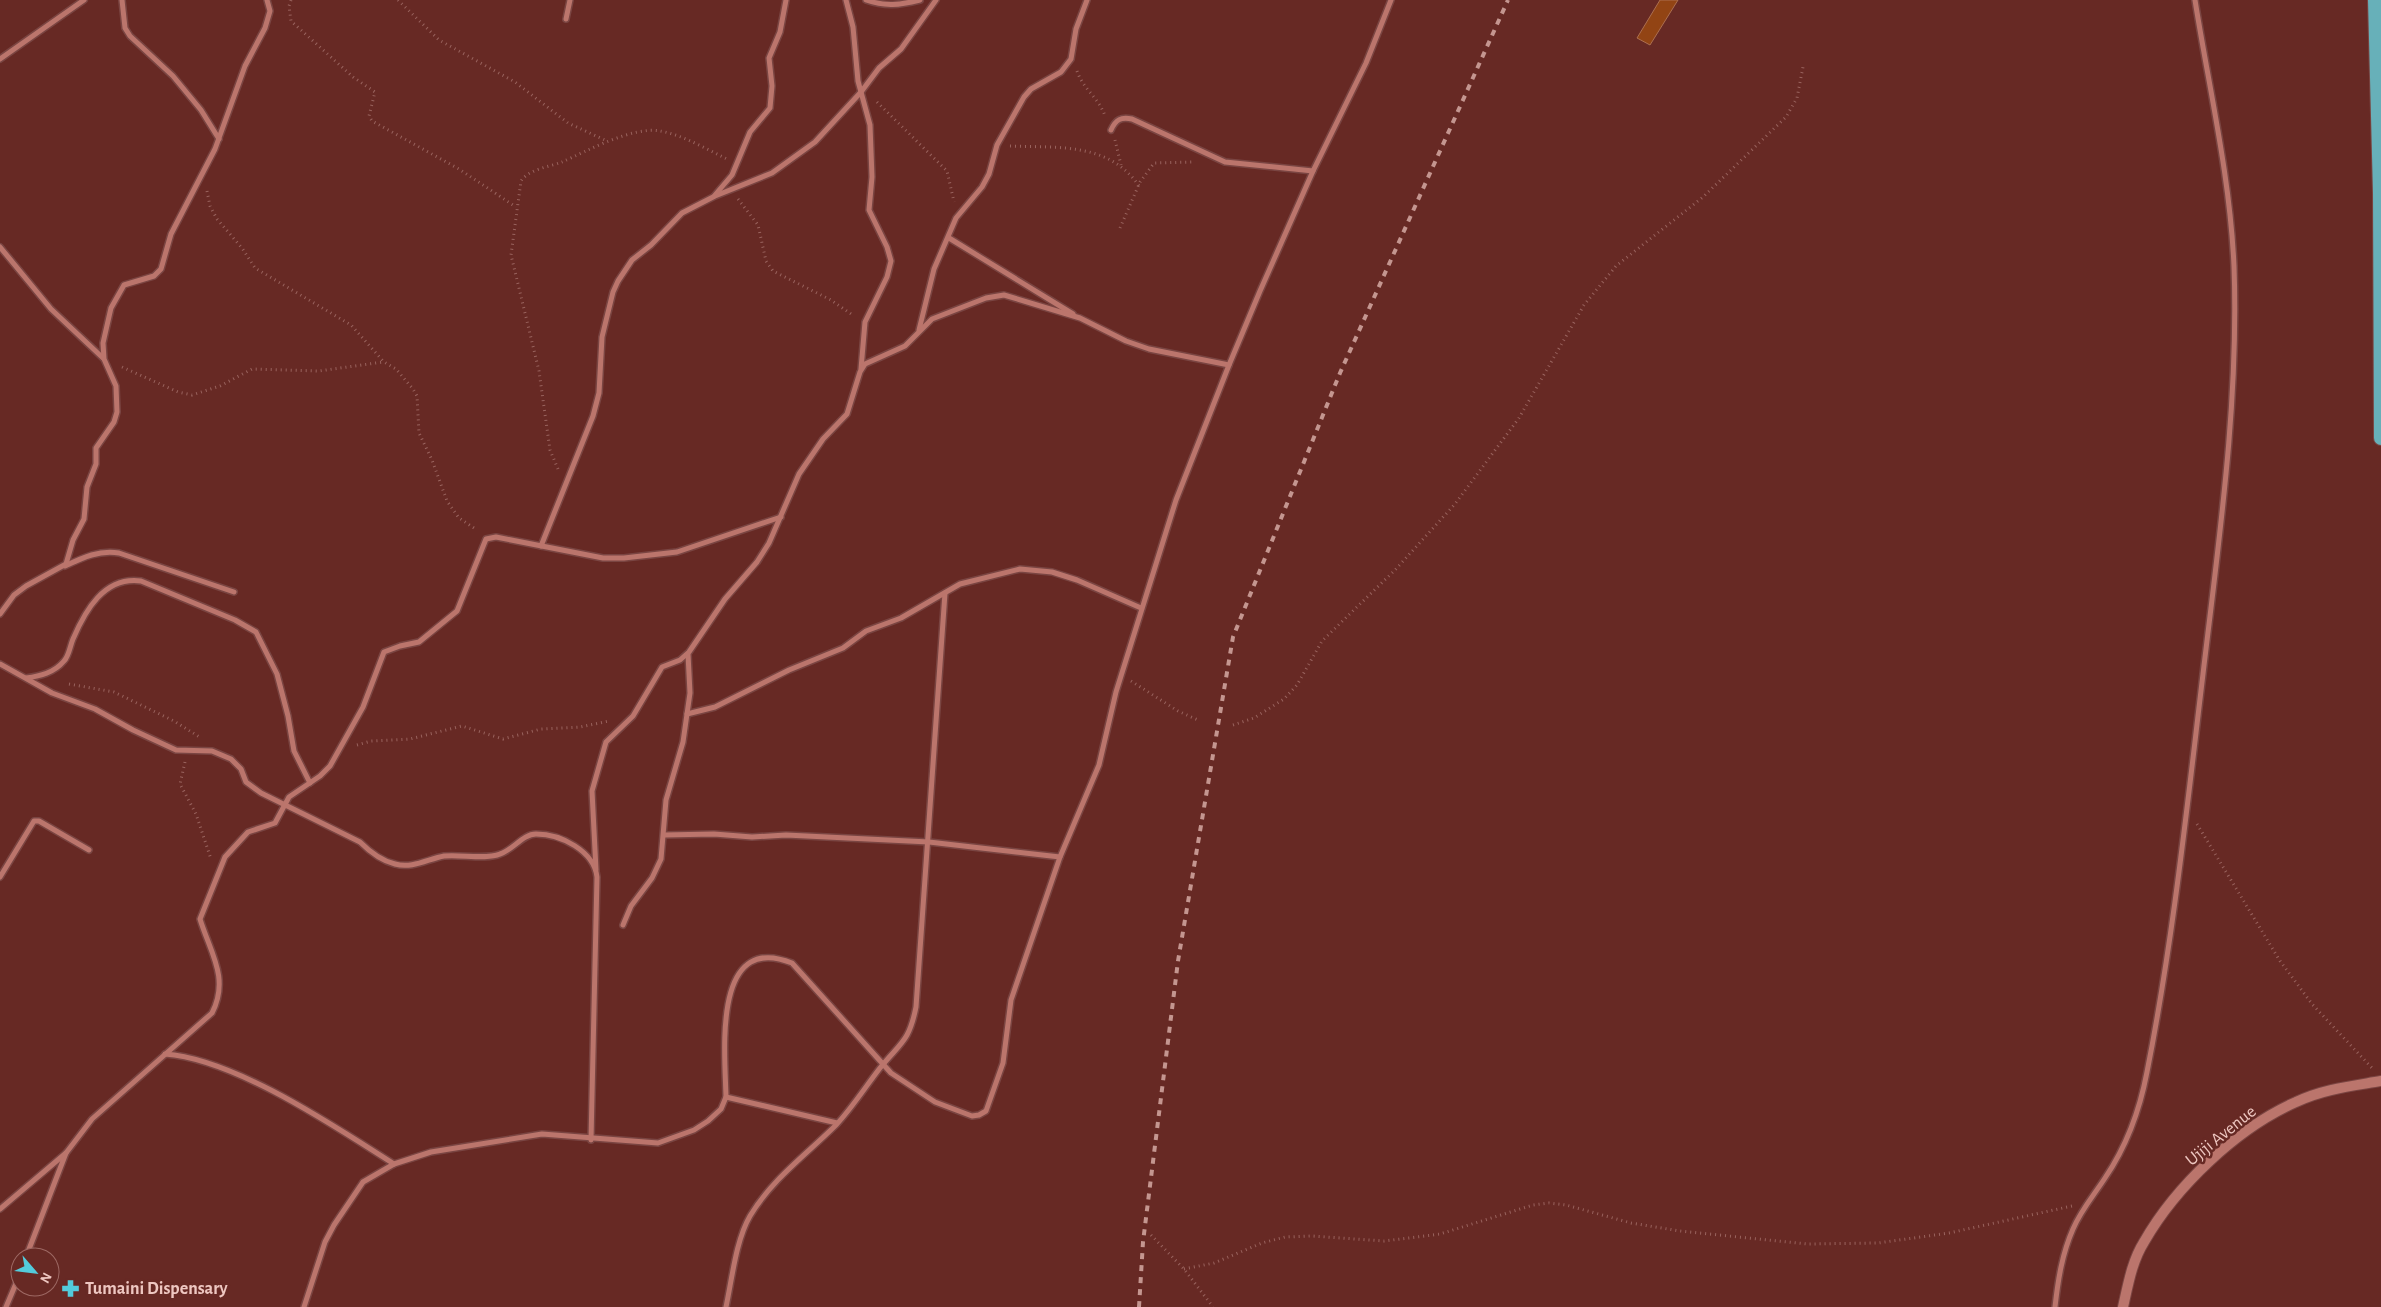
<svg xmlns="http://www.w3.org/2000/svg" width="2381" height="1307" font-family="'Alegreya Sans',sans-serif">
<style>
.building{fill:#924414;stroke:#ac6f50}
.lines{fill:none;stroke-linecap:round;stroke-linejoin:round}
.minor-casing{stroke:#7a4542;stroke-width:8}
.secondary-casing{stroke:#7a4542;stroke-width:12}
.trunk-casing{stroke:#7a4542;stroke-width:16}
.path{stroke:#99635e;stroke-width:3;stroke-dasharray:1 4;stroke-linecap:butt}
.minor{stroke:#bb756c;stroke-width:5}
.secondary{stroke:#bb756c;stroke-width:10}
.trunk{stroke:#67b0b9;stroke-width:14}
.rail{stroke:#c49690;stroke-width:4;stroke-dasharray:6 6;stroke-linecap:butt}
.labels{text-anchor:middle;dominant-baseline:central;stroke-width:5;stroke-linejoin:round;paint-order:stroke}
.street-label{font-size:18px;fill:#eec7c1;stroke:#672924}
.poi-label{font-size:18px;font-weight:bold;fill:#eec7c1;stroke:#672924;text-anchor:start}
</style>
<rect width="100%" height="100%" fill="#672924"/>
<path class="building" d="M1660,0H1678L1650,45L1637,38Z"/>
<g class="lines">
<defs>
<g id="minor">
<path d="M122,0L125,28L130,36L173,76L201,110L219,139"/>
<path d="M846,0L853,27L858,81L870,125L872,177L869,210L887,247L891,261L887,277L865,322L861,369"/>
<path d="M866,0C886,7 899,5 920,0"/>
<path d="M566,19L570,0"/>
<path d="M0,59L84,0"/>
<path d="M1111,130C1116,119 1121,117 1132,119L1225,162L1313,171"/>
<path d="M715,195L732,175L750,132L770,108L772,86L769,58L780,32L786,0"/>
<path d="M949,238L1073,314"/>
<path d="M0,247L51,309L103,358"/>
<path d="M919,330L934,269L956,218L982,187L989,174L997,145L1024,97L1031,89L1061,72L1071,59L1076,29L1087,0"/>
<path d="M541,546L593,416L599,393L602,337L613,292L618,281L632,260L651,245L682,213L715,196L772,173L815,142L861,92L879,68L901,49L936,0"/>
<path d="M65,566C84,557 99,550 119,553L234,592"/>
<path d="M0,614L14,595L26,586L66,564L73,540L84,519L87,487L96,464V448L114,422L117,412L116,386L104,359L103,343L111,308L124,285L154,276L161,269L171,234L215,149L245,66L265,28L270,11L267,0"/>
<path d="M0,664L52,693L95,709L133,730L176,750L212,751L231,759L241,769L246,782L261,793L360,842C370,852 382,861 395,864C412,869 428,859 444,856C460,854 486,860 500,854C513,850 523,834 536,834C561,834 594,851 597,877L591,1140"/>
<path d="M26,678C40,676 54,673 64,661C69,656 70,646 73,639C85,611 104,576 141,581L235,620L256,632L277,674L288,716L294,751L310,783"/>
<path d="M687,714L715,707L789,670L843,648L866,631L901,618L960,584L1020,569L1052,572L1077,580L1141,608"/>
<path d="M664,835L714,834L752,837L786,835L929,842L1060,857"/>
<path d="M596,870L592,791L606,742L633,716L662,667L680,660L689,652L725,599L757,562L769,543L799,474L823,439L847,414L860,372L865,364L905,346L932,319L986,298L1004,295L1080,318L1126,341L1149,349L1229,365"/>
<path d="M0,877L34,821H39L89,850"/>
<path d="M623,925L631,906L652,878L661,859L666,800L683,742L690,693L688,654"/>
<path d="M165,1054C235,1059 334,1126 394,1164"/>
<path d="M726,1097C725,1052 712,931 792,963L891,1073L935,1102L972,1116L979,1115L986,1111L1003,1063L1011,1000L1060,857L1099,765L1116,692L1176,500L1229,365L1260,291L1313,171L1366,63L1391,0"/>
<path d="M0,1209L66,1153"/>
<path d="M26,1257L66,1153L92,1119L212,1013C230,978 210,952 200,919L225,857L248,832L275,823L289,797L320,776L330,766L363,707L384,652L400,646L419,642L457,611L486,539L496,537L603,558H624L677,552L781,517"/>
<path d="M6,1307L20,1274"/>
<path d="M304,1307L325,1242L334,1225L363,1182L394,1164L431,1152L542,1134L658,1143L694,1130L708,1121L721,1109L726,1097L837,1123"/>
<path d="M726,1307C732,1279 736,1240 750,1216C772,1179 807,1154 836,1125C852,1108 866,1086 880,1068C901,1042 909,1042 916,1007L945,593"/>
<path d="M2055,1307C2058,1280 2062,1254 2073,1229C2081,1210 2094,1195 2105,1178C2126,1147 2140,1109 2147,1072C2173,941 2187,807 2203,674C2219,539 2239,402 2234,266C2230,176 2209,88 2195,0"/>
</g>
<path id="secondary" d="M2123,1307C2128,1285 2132,1261 2144,1242C2176,1186 2237,1128 2296,1102C2323,1089 2352,1086 2381,1081"/>
<path id="trunk" d="M2375,0L2380,193L2381,438"/>
</defs>
<use href="#minor" class="minor-casing"/>
<use href="#secondary" class="secondary-casing"/>
<use href="#trunk" class="trunk-casing"/>
<g class="path">
<path d="M291,0L289,6L291,21L353,77L375,92L369,116L372,121L459,169L516,207"/>
<path d="M398,0L439,40L515,82L568,123L607,141"/>
<path d="M1077,71C1083,89 1099,98 1105,116"/>
<path d="M877,102L947,171L954,202"/>
<path d="M1115,140L1121,165"/>
<path d="M1010,146C1058,148 1109,142 1139,186"/>
<path d="M207,191L210,206L217,219L242,248L255,268L351,325L384,362L396,369L413,389L417,396L419,433L432,460L447,501L459,518L477,530"/>
<path d="M738,199L758,225L766,261L773,271L831,300L854,316"/>
<path d="M1120,228L1140,182L1154,163L1192,162"/>
<path d="M122,367L178,392L192,395L220,386L252,369L319,371L383,362"/>
<path d="M558,469L550,450L539,371L511,255L521,181C529,169 549,167 562,162C587,151 633,126 660,131C683,135 706,149 727,159"/>
<path d="M1131,681L1178,711L1200,721"/>
<path d="M69,684L114,692L174,721L201,738"/>
<path d="M1233,725L1254,718L1284,699L1297,685L1322,641L1395,570L1455,504L1519,418L1584,305L1616,266L1703,197L1786,117L1797,98L1803,67"/>
<path d="M357,745L371,741L410,739L462,726L503,739L541,729L580,727L609,721"/>
<path d="M185,762L180,784L196,814L211,859"/>
<path d="M2197,824L2280,961L2312,1004L2372,1068"/>
<path d="M1151,1235L1184,1269L1213,1307"/>
<path d="M1184,1269L1214,1263L1262,1243L1285,1237L1312,1236L1384,1241L1409,1238L1440,1234L1533,1205L1549,1203L1566,1205L1631,1223L1680,1231L1807,1244L1878,1243L1949,1233L2072,1206"/>
</g>
<use href="#minor" class="minor"/>
<use href="#secondary" class="secondary"/>
<use href="#trunk" class="trunk"/>
<path class="rail" d="M1139,1307L1143,1242L1178,961L1233,637L1340,373L1508,0"/>
</g>
<defs>
<symbol id="pharmacy-bare" viewBox="-9 -9 18 18"><path d="M-2-6h4v4h4v4h-4v4h-4v-4h-4v-4h4Z" fill="#53cbdb" stroke="#672924" stroke-width="2.5" paint-order="stroke"/></symbol>
</defs>
<g fill-rule="evenodd">
<use href="#pharmacy-bare" x="58" y="1276" width="25" height="25"/>
</g>
<g class="labels">
<g class="street-label">
<text transform="translate(2221 1136) rotate(-39)">Ujiji Avenue</text>
</g>
<g class="poi-label">
<text x="85" y="1289">Tumaini Dispensary</text>
</g>
</g>
<g transform="translate(35 1272) rotate(118)"><circle r="24" fill="#672924" stroke="#9d6863"/>
<path d="M0-4L9 19L0 12L-9 19Z" fill="#53cbdb"/>
<text y="-8" font-size="14" font-weight="bold" text-anchor="middle" fill="#eec7c1">N</text>
</g>
</svg>
